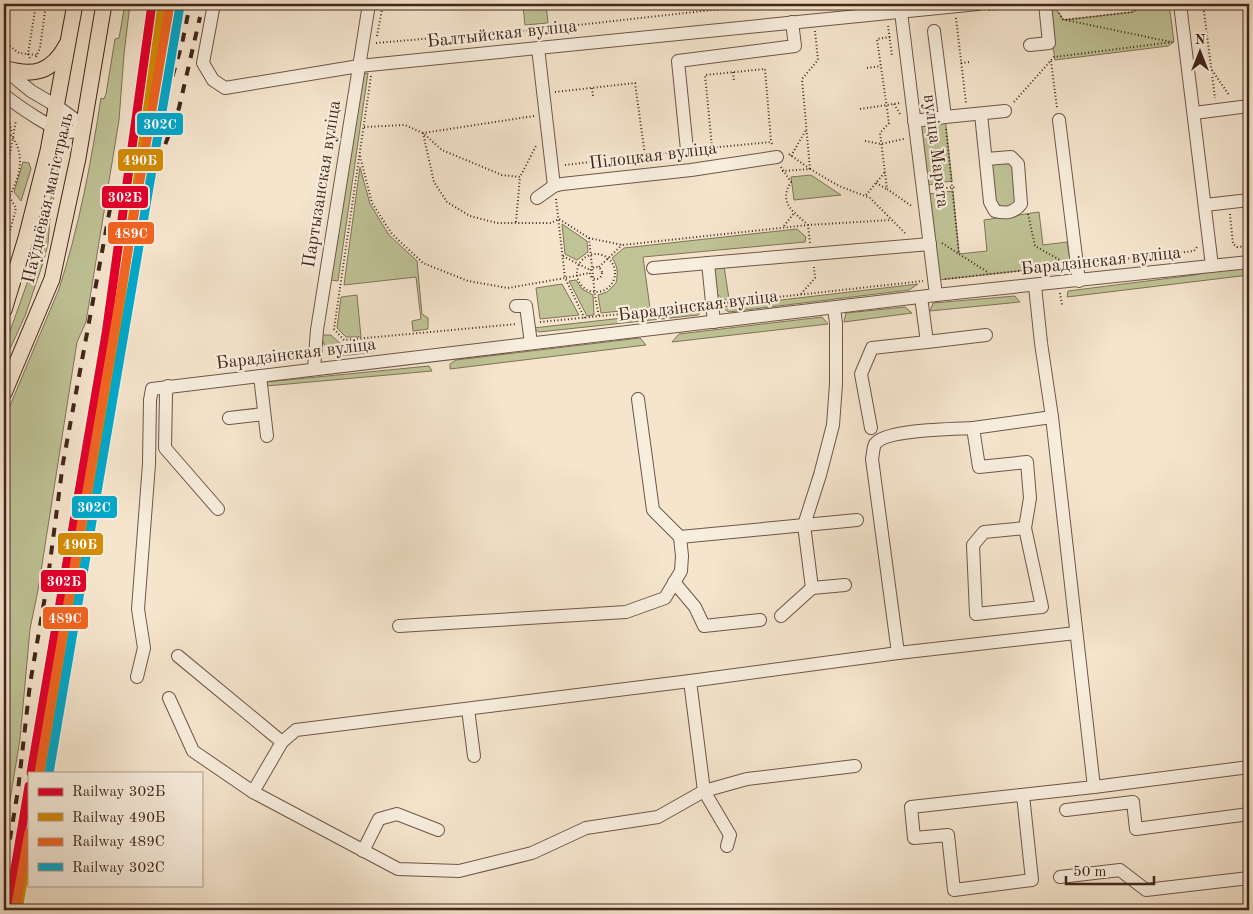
<svg xmlns="http://www.w3.org/2000/svg" width="1253" height="914" font-family="'Old Standard TT',serif">
<style>
.green{fill:#bfc396;stroke:#807458}
.lines{fill:none;stroke-linecap:round;stroke-linejoin:round}
.minor-casing{stroke:#6f5648;stroke-width:14}
.major-casing{stroke:#42261b;stroke-width:17}
.path{stroke:#42261b;stroke-width:2;stroke-dasharray:1 2.5;stroke-linecap:butt}
.minor{stroke:#f8eede;stroke-width:12}
.major{stroke:#f5e5cd;stroke-width:15}
.rail{stroke:#42261b;stroke-width:4;stroke-dasharray:9 9;stroke-linecap:butt}
.rail-1-casing{stroke:#f8eede;stroke-width:12}
.rail-2-casing{stroke:#f8eede;stroke-width:12}
.rail-3-casing{stroke:#f8eede;stroke-width:12}
.rail-4-casing{stroke:#f8eede;stroke-width:12}
.rail-1{stroke:#e4002b;stroke-width:9}
.rail-2{stroke:#d38c05;stroke-width:9}
.rail-3{stroke:#f26522;stroke-width:9}
.rail-4{stroke:#00a9ce;stroke-width:9}
.labels{text-anchor:middle;dominant-baseline:central;stroke-width:4.5;stroke-linejoin:round;paint-order:stroke}
.street-label{font-size:18px;fill:#42261b;stroke:#f8eede}
.line-badge{stroke:#f8eede;stroke-width:2}
.badge-label{font-size:14px;text-anchor:middle;font-weight:bold;fill:#fff}
</style>
<rect width="100%" height="100%" fill="#f5e5cd"/>
<filter id="stains"><feTurbulence type="fractalNoise" baseFrequency=".004" numOctaves="4"/><feColorMatrix values="0 0 0 0 .2 0 0 0 0 .09 0 0 0 0 .02 0 0 0 .5 -.17"/></filter>
<radialGradient id="worn" r=".72"><stop offset=".6" stop-color="#630" stop-opacity="0"/><stop offset="1" stop-color="#630" stop-opacity=".3"/></radialGradient>
<g class="green">
<path d="M125,4H130L124,54L119,120L86,322L77,342L38,590L30,629L20,739L4,837V420L59,289C79,227 91,163 101,98L104,99L106,94L115,39L119,38Z"/>
<path d="M546,4L548,23L525,25L523,6Z"/>
<path d="M1052,4L1064,20L1133,12L1142,4H1164L1170,11L1174,42L1168,46L1055,60L1047,5Z"/>
<path d="M368,73L338,281L331,280L362,74Z"/>
<path d="M945,117L952,181L928,185L920,120Z"/>
<path d="M62,146L63,148L50,217L48,244L43,263L25,316L4,362V348L35,261L47,217Z"/>
<path d="M1002,159L1016,166L1015,208L996,209L988,161Z"/>
<path d="M23,162L29,163L31,169L21,201L14,192Z"/>
<path d="M360,167L370,204L389,235L417,261L422,314L428,318V329L413,331L412,321L421,319L416,277L344,285Z"/>
<path d="M811,175L841,195L794,200L791,177Z"/>
<path d="M953,191L959,254L987,251L984,220L1039,212L1043,245L1067,242L1071,265L939,280L929,194Z"/>
<path d="M562,224L587,241L588,252L577,260L565,254Z"/>
<path d="M797,229L806,237L805,242L643,257L650,308L601,313L598,295L607,292L616,283C618,273 618,266 612,258L624,248Z"/>
<path d="M1249,262V275L1067,297L1068,291L1195,275Z"/>
<path d="M724,266L729,299L724,300L716,293L713,272L717,267Z"/>
<path d="M576,280L582,289L593,295L594,315L587,316L569,281Z"/>
<path d="M562,284L579,315L540,319L536,288Z"/>
<path d="M918,284L909,290L729,312L721,307Z"/>
<path d="M357,295L361,337H346L337,328L341,297Z"/>
<path d="M1015,296L1020,302L930,311L933,303Z"/>
<path d="M905,307L912,313L844,322L846,313Z"/>
<path d="M704,309L698,315L539,332L533,328Z"/>
<path d="M822,317L828,324L672,342L679,334Z"/>
<path d="M321,335H331L345,348L374,344L375,351C354,354 327,364 321,335Z"/>
<path d="M640,338L646,345L450,369V364L456,360Z"/>
<path d="M429,366L432,371L266,386V382Z"/>
</g>
<g class="lines">
<defs>
<g id="minor">
<path d="M214,4L203,63L213,80L225,88L359,66L978,4"/>
<path d="M1180,4L1212,266"/>
<path d="M901,12L936,295"/>
<path d="M1030,45L1049,43L1045,4"/>
<path d="M538,48L554,186"/>
<path d="M4,69L31,91L58,107L84,126C80,129 75,132 70,132C54,132 17,105 4,95"/>
<path d="M1194,113L1249,106"/>
<path d="M981,114L990,202L995,211C1006,214 1014,213 1021,204L1018,164L1011,157L986,159"/>
<path d="M945,117L1005,111"/>
<path d="M1059,120L1079,281"/>
<path d="M914,121L945,117L934,31"/>
<path d="M687,150L678,61L795,46L792,22"/>
<path d="M537,198L554,186L562,184L691,170L777,157"/>
<path d="M1205,205L1249,200"/>
<path d="M653,268L708,263"/>
<path d="M921,297L927,342L986,335"/>
<path d="M516,306H526L531,343"/>
<path d="M834,308L836,323V384L833,425L820,475L804,525L812,588L845,585"/>
<path d="M714,322L708,263L930,244"/>
<path d="M314,369L317,330L369,4"/>
<path d="M260,376L267,436"/>
<path d="M168,386L166,394L165,448L218,509"/>
<path d="M638,399L653,510L680,537L857,520"/>
<path d="M229,418L264,414"/>
<path d="M871,428L861,374L872,348L927,342"/>
<path d="M1025,528L984,532L973,545L976,614L1042,607L1025,528L1030,498L1027,462L979,467L973,428L1052,417"/>
<path d="M674,582L695,607L704,626L760,620"/>
<path d="M781,616L812,588"/>
<path d="M399,626L626,612L665,598L681,571L682,556L680,537"/>
<path d="M898,653L872,459C873,455 873,448 875,444C885,429 954,429 973,428"/>
<path d="M178,656L282,742"/>
<path d="M137,677L144,648L138,609L149,464L150,400L152,389L936,295L1249,262"/>
<path d="M169,698L193,751L253,792L398,869L459,871L532,853L586,828L658,817L704,791L747,779L855,766"/>
<path d="M468,709L474,756"/>
<path d="M1094,787L1249,767"/>
<path d="M253,792L282,742L296,730L690,681"/>
<path d="M1023,795L1032,880L954,890L948,835L914,838L911,807L1094,787L1052,417L1041,343L1035,286"/>
<path d="M1066,810L1133,802L1136,829L1249,814"/>
<path d="M727,846L730,835L704,791L690,681L898,653L1076,633"/>
<path d="M363,851L379,819L397,814L438,830"/>
<path d="M1060,877L1120,870L1146,890L1249,878"/>
</g>
<g id="major">
<path d="M4,68C33,77 52,73 67,44"/>
<path d="M4,310L26,238L48,151L75,4"/>
<path d="M4,393L52,279L78,158L104,4"/>
</g>
</defs>
<use href="#minor" class="minor-casing"/>
<use href="#major" class="major-casing"/>
<g class="path">
<path d="M1164,4L1169,9"/>
<path d="M1203,4L1215,98"/>
<path d="M355,10L356,4"/>
<path d="M989,10L1034,6"/>
<path d="M1059,13L1063,20L1133,12L1142,4"/>
<path d="M956,18L966,103"/>
<path d="M1066,20L1171,42"/>
<path d="M888,26L892,56"/>
<path d="M377,36L383,4"/>
<path d="M890,37L877,39L889,123L880,133L887,189L913,207"/>
<path d="M4,42L19,53L37,55"/>
<path d="M376,43L551,28L766,4"/>
<path d="M36,57L40,48L46,4"/>
<path d="M30,58L28,54L36,4"/>
<path d="M1051,61L1057,108"/>
<path d="M961,63L970,62"/>
<path d="M867,68L881,66"/>
<path d="M1212,70L1229,95"/>
<path d="M733,72L734,82"/>
<path d="M371,76L334,329L344,340L517,324"/>
<path d="M592,88L593,96"/>
<path d="M555,92L635,83L645,155"/>
<path d="M1014,102L1054,57L1173,42"/>
<path d="M894,104L900,114"/>
<path d="M860,109L900,103"/>
<path d="M4,115L8,118L12,133"/>
<path d="M534,116L423,133L434,182L447,202L470,216L497,223H551L559,219L589,238L622,245L808,225L891,220"/>
<path d="M4,124L11,116"/>
<path d="M4,127C30,152 20,179 4,206"/>
<path d="M364,127L405,125L423,133L442,150L502,175L520,177L537,144"/>
<path d="M946,129L959,254L989,273"/>
<path d="M865,141L881,144L904,139"/>
<path d="M712,147L705,75L765,69L771,141"/>
<path d="M699,149L771,142L773,146"/>
<path d="M789,154L810,169"/>
<path d="M360,156L372,203L392,234L423,263L468,281L508,288L565,278L585,319"/>
<path d="M791,156L806,130"/>
<path d="M565,165L674,152"/>
<path d="M781,167L791,182C778,203 793,211 808,225L810,243"/>
<path d="M810,169L802,79L818,60L815,31"/>
<path d="M782,171L810,169L839,186L870,198L906,234"/>
<path d="M876,183L887,189"/>
<path d="M936,189L956,187"/>
<path d="M866,195L885,172"/>
<path d="M556,199L565,278L589,273"/>
<path d="M1028,214L1035,246L1065,263"/>
<path d="M1230,214L1233,244L1237,247L1249,246"/>
<path d="M516,222L520,177"/>
<path d="M784,226L795,212"/>
<path d="M589,238L595,296L599,317"/>
<path d="M942,243L959,254"/>
<circle cx="596" cy="273" r="19"/>
<path d="M4,254L16,208L4,188L16,120"/>
<path d="M563,256L590,270"/>
<path d="M1090,263L1194,251L1197,247"/>
<circle cx="596" cy="273" r="6"/>
<path d="M599,267L622,245"/>
<path d="M945,279L1065,266"/>
<path d="M1060,293L1062,305"/>
<path d="M801,294L815,278L814,267"/>
<path d="M724,303L923,281"/>
<path d="M540,322L701,306"/>
</g>
<use href="#minor" class="minor"/>
<use href="#major" class="major"/>
<g class="rail">
<path d="M159,161L179,108L200,17"/>
<path d="M144,217L152,179L160,119L182,44L190,4"/>
<path d="M4,875L18,790L30,684L47,585L63,463L114,187"/>
</g>
<defs>
<g id="rail-1">
<path d="M31,773L106,334L152,4"/>
<path d="M8,910L29,786"/>
</g>
<g id="rail-2">
<path d="M41,773L116,336L162,5"/>
<path d="M18,910L29,847"/>
</g>
<g id="rail-3">
<path d="M39,773L170,4"/>
<path d="M15,910L29,832"/>
</g>
<path id="rail-4" d="M49,773L180,6"/>
</defs>
<use href="#rail-1" class="rail-1-casing"/>
<use href="#rail-2" class="rail-2-casing"/>
<use href="#rail-3" class="rail-3-casing"/>
<use href="#rail-4" class="rail-4-casing"/>
<use href="#rail-1" class="rail-1"/>
<use href="#rail-2" class="rail-2"/>
<use href="#rail-3" class="rail-3"/>
<use href="#rail-4" class="rail-4"/>
</g>
<g class="labels">
<g class="street-label">
<text transform="translate(502 34) rotate(-6)">Балтыйская вуліца</text>
<text transform="translate(936 151) rotate(83)">вуліца Марата</text>
<text transform="translate(653 156) rotate(-7)">Пілоцкая вуліца</text>
<text transform="translate(322 184) rotate(-81)">Партызанская вуліца</text>
<text transform="translate(48 198) rotate(-77)">Паўднёвая магістраль</text>
<text transform="translate(1101 261) rotate(-6)">Барадзінская вуліца</text>
<text transform="translate(698 306) rotate(-7)">Барадзінская вуліца</text>
<text transform="translate(296 354) rotate(-7)">Барадзінская вуліца</text>
</g>
</g>
<g class="line-badge">
<rect x="136" y="112" width="48" height="24" rx="5" fill="#00a9ce"/>
<rect x="117" y="148" width="47" height="24" rx="5" fill="#d38c05"/>
<rect x="101" y="185" width="48" height="24" rx="5" fill="#e4002b"/>
<rect x="107" y="221" width="48" height="24" rx="5" fill="#f26522"/>
<rect x="71" y="495" width="47" height="24" rx="5" fill="#00a9ce"/>
<rect x="57" y="532" width="47" height="24" rx="5" fill="#d38c05"/>
<rect x="40" y="569" width="47" height="24" rx="5" fill="#e4002b"/>
<rect x="42" y="606" width="47" height="24" rx="5" fill="#f26522"/>
</g>
<g class="badge-label">
<text x="160" y="129">302С</text>
<text x="140" y="165">490Б</text>
<text x="125" y="202">302Б</text>
<text x="131" y="238">489С</text>
<text x="94" y="512">302С</text>
<text x="80" y="549">490Б</text>
<text x="64" y="586">302Б</text>
<text x="65" y="623">489С</text>
</g>
<rect width="1253" height="914" fill="none" stroke="#f5e5cd" stroke-width="20"/>
<rect x="5" y="5" width="1243" height="904" fill="none" stroke="#42261b" stroke-width="2.5"/>
<rect x="10" y="10" width="1233" height="894" fill="none" stroke="#42261b"/>
<rect x="28" y="772" width="175" height="115" fill="#f8eede" stroke="#af9e90"/>
<rect x="38" y="788" width="25" height="8" fill="#e4002b" stroke="#af9e90"/>
<text x="72" y="796" font-size="15" fill="#42261b">Railway 302Б</text>
<rect x="38" y="813" width="25" height="8" fill="#d38c05" stroke="#af9e90"/>
<text x="72" y="822" font-size="15" fill="#42261b">Railway 490Б</text>
<rect x="38" y="838" width="25" height="8" fill="#f26522" stroke="#af9e90"/>
<text x="72" y="846" font-size="15" fill="#42261b">Railway 489С</text>
<rect x="38" y="863" width="25" height="8" fill="#00a9ce" stroke="#af9e90"/>
<text x="72" y="872" font-size="15" fill="#42261b">Railway 302С</text>
<g transform="translate(1200 52)" stroke="#f8eede" stroke-width="4" paint-order="stroke">
<path d="M0-4L9 19L0 12L-9 19Z" fill="#42261b"/>
<text y="-8" font-size="14" font-weight="bold" text-anchor="middle" fill="#42261b">N</text>
</g>
<path d="M1066 876v8h88v-8" fill="none" stroke="#42261b" stroke-width="2.5"/>
<text x="1073" y="876" font-size="15" fill="#42261b" stroke="#f8eede" stroke-width="4" paint-order="stroke">50 m</text>
<rect width="100%" height="100%" filter="url(#stains)"/>
<rect width="100%" height="100%" fill="url(#worn)"/>
</svg>
